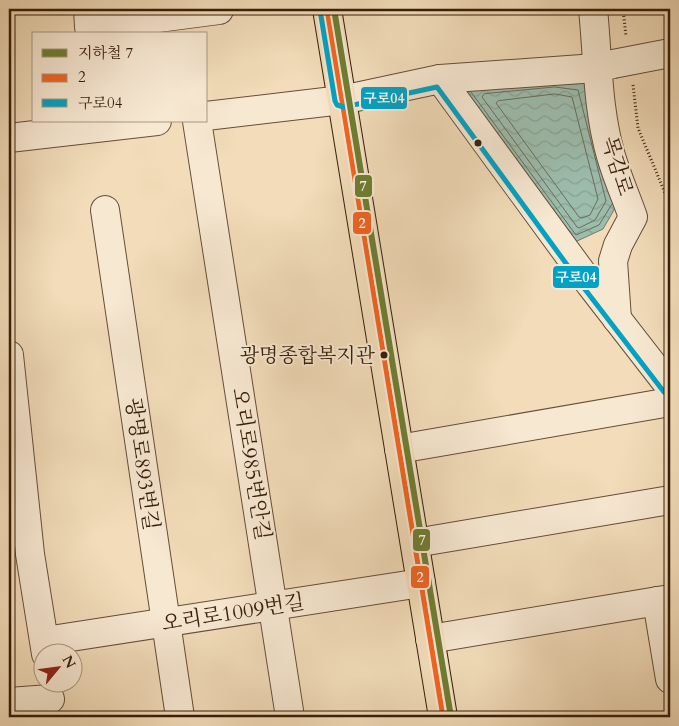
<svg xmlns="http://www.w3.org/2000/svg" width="679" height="726" font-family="Cardo,'Noto Serif KR',serif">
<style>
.water{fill:url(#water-waves);stroke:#747c6b}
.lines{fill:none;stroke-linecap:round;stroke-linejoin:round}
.shore{stroke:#6a6c5b;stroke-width:1}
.minor-casing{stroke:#664d36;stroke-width:30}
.major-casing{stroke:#371d0a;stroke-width:30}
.path{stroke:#371d0a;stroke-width:3;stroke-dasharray:1 2.5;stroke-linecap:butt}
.minor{stroke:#f7e8d2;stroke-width:28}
.major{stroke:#f2dcb9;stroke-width:28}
.minor-bridge-casing{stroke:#664d36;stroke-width:30;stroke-linecap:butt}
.minor-bridge{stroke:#f7e8d2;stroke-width:28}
.bus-1-casing{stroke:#f7e8d2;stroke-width:9}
.bus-2-casing{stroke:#f7e8d2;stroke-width:9}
.bus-1{stroke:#f26522;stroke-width:5}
.bus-2{stroke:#03a2c4;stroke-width:5}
.metro-1-casing{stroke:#f7e8d2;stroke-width:10}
.metro-1{stroke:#6e7e31;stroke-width:6}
.bus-dot{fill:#371d0a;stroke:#f7e8d2;stroke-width:2}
.labels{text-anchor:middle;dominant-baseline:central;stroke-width:4;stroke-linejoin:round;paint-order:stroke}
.bus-label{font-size:20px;fill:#371d0a;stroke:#f7e8d2;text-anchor:end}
.street-label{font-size:21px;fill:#371d0a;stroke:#f7e8d2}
.line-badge{stroke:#f7e8d2;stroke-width:2}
.badge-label{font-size:14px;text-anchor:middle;font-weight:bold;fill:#fff}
</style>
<defs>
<pattern id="water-waves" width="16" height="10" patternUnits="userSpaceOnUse" patternTransform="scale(1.25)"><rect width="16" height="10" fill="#9cbcac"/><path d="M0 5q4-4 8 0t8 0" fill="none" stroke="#87a193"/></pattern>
</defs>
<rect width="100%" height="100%" fill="#f2dcb9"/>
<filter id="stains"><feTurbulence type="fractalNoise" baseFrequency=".004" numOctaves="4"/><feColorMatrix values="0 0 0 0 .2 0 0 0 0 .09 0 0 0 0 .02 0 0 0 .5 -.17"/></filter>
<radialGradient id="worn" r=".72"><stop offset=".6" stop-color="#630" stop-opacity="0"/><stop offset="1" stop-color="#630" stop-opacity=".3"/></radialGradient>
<path class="water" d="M587,78L618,203L603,229L575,242L459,86Z"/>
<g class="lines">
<g class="shore">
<path d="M555,87L578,90L606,201L595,220L579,228L577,227L482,97L484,94Z"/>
<path d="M471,92L576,235L599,225L612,204"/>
<path d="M555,94L572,97L598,199L590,215L582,218L579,217L496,103L498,101Z"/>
</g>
<defs>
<g id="minor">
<path d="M88,9L89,27L219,10V9"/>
<path d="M593,9C598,58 597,108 611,156C617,177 626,197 633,217L618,245L613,261L617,319"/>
<path d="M440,79L596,68L613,64"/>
<path d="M206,116L342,100L440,79L590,284L670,387"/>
<path d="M197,121L290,717"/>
<path d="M9,138L157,121"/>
<path d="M105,210L180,717"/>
<path d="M9,355L30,554L46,654"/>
<path d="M399,449L670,402"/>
<path d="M415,543L670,500"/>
<path d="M657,601L670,679"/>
<path d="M430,639L670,599"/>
<path d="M45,641L421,583"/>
<path d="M9,702L50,699"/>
</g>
<path id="major" d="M327,9L443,717"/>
</defs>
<use href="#minor" class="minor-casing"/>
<use href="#major" class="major-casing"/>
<g class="path">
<path d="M623,9L626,36"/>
<path d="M633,85L638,128L670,205"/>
</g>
<use href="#minor" class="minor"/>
<use href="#major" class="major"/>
<defs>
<path id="minor-bridge" d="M613,64L670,53"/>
</defs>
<use href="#minor-bridge" class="minor-bridge-casing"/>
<use href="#minor-bridge" class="minor-bridge"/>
<defs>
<path id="bus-1" d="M327,9L443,717"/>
<path id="bus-2" d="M320,10L335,101L337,105L344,107L437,87L584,288L664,392"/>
</defs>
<use href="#bus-1" class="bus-1-casing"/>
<use href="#bus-2" class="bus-2-casing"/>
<use href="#bus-1" class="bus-1"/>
<use href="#bus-2" class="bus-2"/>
<defs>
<path id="metro-1" d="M334,9L451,717"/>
</defs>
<use href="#metro-1" class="metro-1-casing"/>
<use href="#metro-1" class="metro-1"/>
</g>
<g class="bus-dot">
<circle cx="478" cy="143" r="4.5"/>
<circle cx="384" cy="355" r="4.5"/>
</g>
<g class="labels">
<g class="bus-label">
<text x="375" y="355">광명종합복지관</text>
</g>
<g class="street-label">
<text transform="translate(617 166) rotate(73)">목감로</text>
<text transform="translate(142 464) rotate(82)">광명로893번길</text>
<text transform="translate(251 464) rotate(81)">오리로985번안길</text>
<text transform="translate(233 613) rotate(-9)">오리로1009번길</text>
</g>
</g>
<g class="line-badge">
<rect x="360" y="86" width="48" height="24" rx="5" fill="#03a2c4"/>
<rect x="354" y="174" width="19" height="24" rx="5" fill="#6e7e31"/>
<rect x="352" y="211" width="20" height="24" rx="5" fill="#f26522"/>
<rect x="552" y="265" width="48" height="24" rx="5" fill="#03a2c4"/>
<rect x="412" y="528" width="19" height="24" rx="5" fill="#6e7e31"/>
<rect x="410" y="565" width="20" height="24" rx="5" fill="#f26522"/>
</g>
<g class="badge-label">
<text x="384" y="103">구로04</text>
<text x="363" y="191">7</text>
<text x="362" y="228">2</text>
<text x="576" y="282">구로04</text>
<text x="422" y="545">7</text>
<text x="420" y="582">2</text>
</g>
<rect width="679" height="726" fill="none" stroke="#f2dcb9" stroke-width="30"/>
<rect x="10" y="10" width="659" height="706" fill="none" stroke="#371d0a" stroke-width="2.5"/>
<rect x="15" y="15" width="649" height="696" fill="none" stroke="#371d0a"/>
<rect x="32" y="32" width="175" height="90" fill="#f7e8d2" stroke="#aa9782"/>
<rect x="42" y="49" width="25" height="8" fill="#6e7e31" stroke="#aa9782"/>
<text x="78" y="58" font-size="15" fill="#371d0a">지하철 7</text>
<rect x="42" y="74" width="25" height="8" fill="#f26522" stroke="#aa9782"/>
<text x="78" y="82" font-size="15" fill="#371d0a">2</text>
<rect x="42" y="99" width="25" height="8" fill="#03a2c4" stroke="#aa9782"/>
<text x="78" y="108" font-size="15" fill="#371d0a">구로04</text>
<g transform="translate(58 668) rotate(61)"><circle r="24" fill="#f7e8d2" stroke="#aa9782"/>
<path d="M0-4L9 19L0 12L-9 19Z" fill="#8f2418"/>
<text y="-8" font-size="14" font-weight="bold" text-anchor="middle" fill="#371d0a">N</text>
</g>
<rect width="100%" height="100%" filter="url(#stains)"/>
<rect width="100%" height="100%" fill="url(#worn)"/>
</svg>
